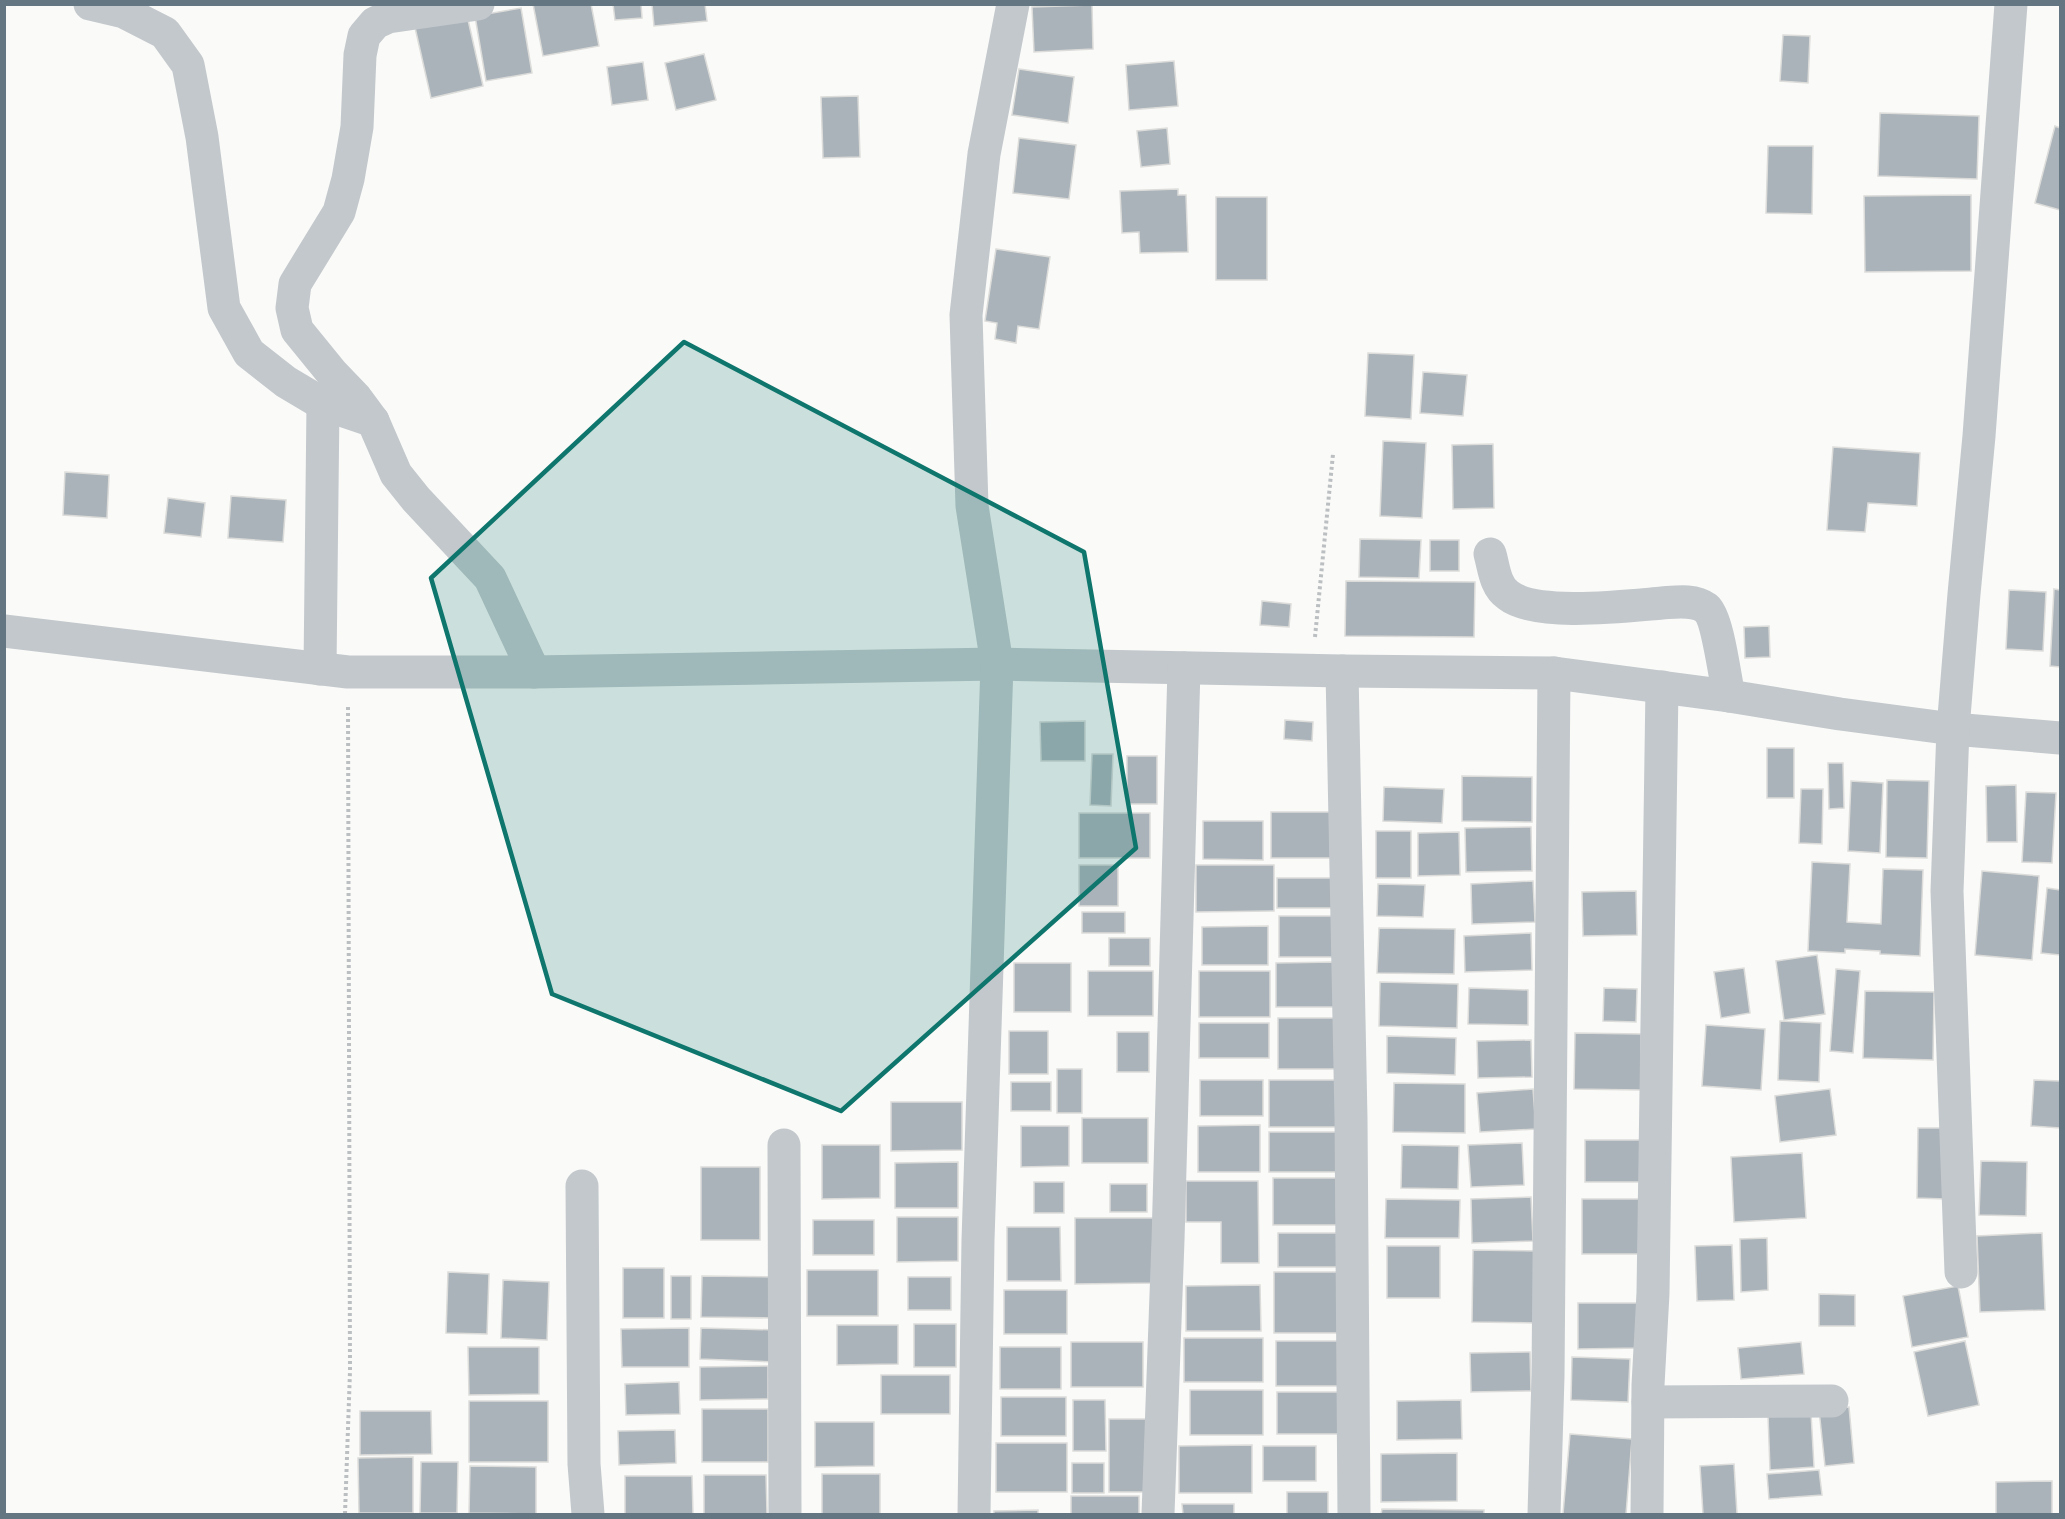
<svg xmlns="http://www.w3.org/2000/svg" width="2065" height="1519" font-family="'Archivo Narrow',sans-serif">
<style>
.building{fill:#aab3b9;stroke:#dcdcda;stroke-width:1.5}
.lines{fill:none;stroke-linecap:round;stroke-linejoin:round}
.path{stroke:#bbbfc2;stroke-width:4;stroke-dasharray:3 3;stroke-linecap:butt}
.minor{stroke:#c3c8cc;stroke-width:33}
.marked{fill:#0f766e;fill-opacity:0.2;stroke:#0f766e;stroke-width:4.5;stroke-linejoin:round}
</style>
<rect width="100%" height="100%" fill="#fafaf8"/>
<g class="building">
<path d="M533,4H591L599,46L543,56Z"/>
<path d="M613,4H641L642,18L615,20Z"/>
<path d="M652,4H705L707,21L654,26Z"/>
<path d="M1092,5L1093,49L1034,52L1032,7Z"/>
<path d="M521,8L532,73L486,81L475,16Z"/>
<path d="M466,11L483,86L431,98L414,23Z"/>
<path d="M1783,35L1810,36L1808,83L1780,81Z"/>
<path d="M704,54L716,100L676,110L665,63Z"/>
<path d="M1174,61L1178,106L1129,110L1126,65Z"/>
<path d="M643,62L648,100L612,105L607,67Z"/>
<path d="M1019,69L1074,77L1068,123L1012,115Z"/>
<path d="M858,96L860,157L823,158L821,97Z"/>
<path d="M1880,113L1979,116L1977,179L1878,176Z"/>
<path d="M2055,126L2060,128V210L2035,203Z"/>
<path d="M1167,128L1170,164L1141,167L1137,131Z"/>
<path d="M1019,138L1076,145L1069,199L1013,193Z"/>
<path d="M1768,146H1813L1812,214L1766,213Z"/>
<path d="M1178,189V195H1186L1188,252L1140,253L1139,232L1122,233L1120,191Z"/>
<path d="M1971,195V271L1865,272L1864,196Z"/>
<rect x="1216" y="197" width="51" height="83"/>
<path d="M996,249L1050,257L1039,329L1018,326L1016,343L995,339L997,323L985,321Z"/>
<path d="M1368,353L1414,355L1411,419L1365,416Z"/>
<path d="M1423,372L1467,375L1463,416L1420,413Z"/>
<path d="M1383,441L1426,443L1422,518L1380,516Z"/>
<path d="M1493,444L1494,508L1453,509L1452,445Z"/>
<path d="M1833,447L1920,453L1917,506L1868,503L1865,532L1827,530Z"/>
<path d="M65,472L109,475L107,518L63,515Z"/>
<path d="M231,496L286,500L283,542L228,538Z"/>
<path d="M168,498L205,503L201,537L164,533Z"/>
<path d="M1360,539L1421,540L1419,578L1359,577Z"/>
<rect x="1430" y="540" width="29" height="31"/>
<path d="M1346,581L1475,582L1474,637L1345,636Z"/>
<path d="M2054,589L2060,590V667L2050,666Z"/>
<path d="M2009,590L2046,592L2043,651L2006,649Z"/>
<path d="M1262,601L1291,604L1289,627L1260,625Z"/>
<path d="M1769,626L1770,657L1745,658L1744,627Z"/>
<path d="M1285,720L1313,722L1312,741L1284,739Z"/>
<path d="M1085,721V761H1041L1040,722Z"/>
<rect x="1767" y="748" width="27" height="50"/>
<path d="M1092,754H1113L1111,806L1090,805Z"/>
<rect x="1127" y="756" width="30" height="48"/>
<path d="M1828,763H1843L1844,808L1829,809Z"/>
<path d="M1462,776L1532,777V822L1462,821Z"/>
<path d="M1887,780L1929,781L1927,858L1886,857Z"/>
<path d="M1851,781L1883,783L1880,853L1848,851Z"/>
<path d="M2016,785L2017,842H1987L1986,786Z"/>
<path d="M1384,787L1444,789L1442,823L1383,821Z"/>
<path d="M1801,789H1823L1822,844L1799,843Z"/>
<path d="M2026,792L2056,793L2052,863L2022,862Z"/>
<rect x="1271" y="812" width="65" height="46"/>
<rect x="1079" y="813" width="71" height="45"/>
<path d="M1203,821H1263V860L1203,859Z"/>
<path d="M1531,827L1532,871L1466,872L1465,828Z"/>
<rect x="1376" y="831" width="35" height="47"/>
<path d="M1459,832L1460,875L1418,876V833Z"/>
<path d="M1812,862L1850,864L1847,922L1881,924L1883,869L1923,870L1920,956L1880,954V951L1845,949V953L1808,951Z"/>
<rect x="1079" y="865" width="39" height="41"/>
<path d="M1196,865H1274V911L1196,912Z"/>
<path d="M1982,871L2039,876L2032,960L1975,955Z"/>
<rect x="1277" y="878" width="59" height="30"/>
<path d="M1533,881L1535,922L1472,924L1471,884Z"/>
<path d="M1378,884L1425,885L1423,917L1377,916Z"/>
<path d="M2047,888L2060,890V955L2041,953Z"/>
<path d="M1636,891L1637,935L1583,936L1582,892Z"/>
<rect x="1082" y="912" width="43" height="21"/>
<rect x="1279" y="916" width="60" height="41"/>
<path d="M1268,926V965H1202V927Z"/>
<path d="M1379,928L1455,929L1454,974L1377,973Z"/>
<path d="M1531,933L1532,970L1465,972L1464,936Z"/>
<rect x="1109" y="938" width="41" height="28"/>
<path d="M1817,955L1825,1014L1784,1020L1776,961Z"/>
<path d="M1334,962V1007H1276V963Z"/>
<rect x="1014" y="963" width="57" height="49"/>
<path d="M1744,968L1750,1013L1721,1018L1714,972Z"/>
<path d="M1836,969L1860,971L1853,1053L1830,1051Z"/>
<rect x="1088" y="971" width="65" height="45"/>
<rect x="1199" y="971" width="71" height="46"/>
<path d="M1380,982L1458,984L1457,1028L1379,1026Z"/>
<path d="M1469,988L1528,990V1025L1468,1024Z"/>
<path d="M1604,988L1637,989L1636,1022L1603,1021Z"/>
<path d="M1865,991L1934,992L1933,1060L1863,1058Z"/>
<rect x="1278" y="1018" width="60" height="51"/>
<path d="M1780,1021L1821,1023L1819,1082L1778,1080Z"/>
<rect x="1199" y="1023" width="70" height="35"/>
<path d="M1706,1025L1765,1029L1761,1090L1702,1086Z"/>
<rect x="1009" y="1031" width="39" height="43"/>
<rect x="1117" y="1032" width="32" height="40"/>
<path d="M1575,1033L1641,1034V1090L1574,1089Z"/>
<path d="M1387,1036L1456,1038L1455,1075L1387,1073Z"/>
<path d="M1531,1040L1532,1077L1478,1078L1477,1041Z"/>
<rect x="1057" y="1069" width="25" height="44"/>
<rect x="1200" y="1080" width="63" height="36"/>
<rect x="1269" y="1080" width="74" height="47"/>
<path d="M2034,1080L2060,1081V1128L2031,1126Z"/>
<rect x="1011" y="1082" width="40" height="29"/>
<path d="M1394,1083L1465,1084V1133L1393,1132Z"/>
<path d="M1533,1089L1536,1129L1480,1132L1477,1093Z"/>
<path d="M1830,1089L1836,1135L1780,1142L1775,1096Z"/>
<path d="M891,1102H962V1150L891,1151Z"/>
<rect x="1082" y="1118" width="66" height="45"/>
<path d="M1260,1125V1172H1198V1126Z"/>
<path d="M1021,1126H1069V1166L1021,1167Z"/>
<path d="M1918,1128H1946L1945,1199L1917,1198Z"/>
<rect x="1269" y="1132" width="75" height="40"/>
<rect x="1585" y="1140" width="58" height="42"/>
<path d="M1522,1143L1524,1185L1471,1187L1468,1145Z"/>
<path d="M822,1145H880V1198L822,1199Z"/>
<path d="M1402,1145L1459,1146L1458,1189L1401,1188Z"/>
<path d="M1802,1153L1806,1218L1734,1222L1731,1157Z"/>
<path d="M1981,1161L2027,1162L2026,1216L1979,1215Z"/>
<path d="M958,1162V1208H895V1163Z"/>
<rect x="701" y="1167" width="59" height="73"/>
<rect x="1273" y="1178" width="70" height="47"/>
<path d="M1186,1181H1258L1259,1263H1221V1222H1186Z"/>
<rect x="1034" y="1182" width="30" height="31"/>
<rect x="1110" y="1184" width="37" height="28"/>
<path d="M1531,1197L1533,1241L1472,1243L1471,1199Z"/>
<path d="M1386,1199L1460,1200L1459,1238H1385Z"/>
<rect x="1582" y="1199" width="57" height="55"/>
<path d="M897,1217H958V1261L897,1262Z"/>
<path d="M1075,1218H1153V1283L1075,1284Z"/>
<rect x="813" y="1220" width="61" height="35"/>
<path d="M1007,1227H1060L1061,1281H1007Z"/>
<rect x="1278" y="1233" width="67" height="34"/>
<path d="M2042,1233L2045,1310L1980,1312L1977,1236Z"/>
<path d="M1767,1238L1768,1290L1741,1292L1740,1239Z"/>
<path d="M1732,1245L1734,1300L1697,1301L1695,1246Z"/>
<rect x="1387" y="1246" width="53" height="52"/>
<path d="M1473,1250L1537,1251L1536,1323L1472,1322Z"/>
<rect x="623" y="1268" width="41" height="50"/>
<rect x="807" y="1270" width="71" height="46"/>
<path d="M448,1272L489,1274L487,1334L446,1333Z"/>
<rect x="1274" y="1272" width="74" height="61"/>
<rect x="671" y="1276" width="20" height="43"/>
<path d="M702,1276L773,1277V1318L701,1317Z"/>
<rect x="908" y="1277" width="43" height="33"/>
<path d="M503,1280L549,1282L547,1340L501,1338Z"/>
<path d="M1260,1285L1261,1331H1186V1286Z"/>
<path d="M1958,1286L1968,1337L1912,1347L1903,1296Z"/>
<rect x="1004" y="1290" width="63" height="44"/>
<path d="M1819,1294L1855,1295V1326H1819Z"/>
<path d="M1578,1303H1641V1348L1578,1349Z"/>
<rect x="914" y="1324" width="42" height="43"/>
<path d="M837,1325H898V1364L837,1365Z"/>
<path d="M689,1328V1367H622L621,1329Z"/>
<path d="M701,1328L777,1330V1362L700,1359Z"/>
<rect x="1184" y="1338" width="79" height="44"/>
<rect x="1276" y="1341" width="70" height="45"/>
<path d="M1965,1341L1979,1405L1928,1416L1914,1352Z"/>
<rect x="1071" y="1342" width="72" height="45"/>
<path d="M1801,1342L1804,1374L1741,1379L1738,1348Z"/>
<path d="M468,1347H539V1394L469,1395Z"/>
<rect x="1000" y="1347" width="61" height="42"/>
<path d="M1530,1352L1531,1391L1471,1392L1470,1353Z"/>
<path d="M1572,1357L1630,1359L1628,1402L1571,1400Z"/>
<path d="M768,1366V1399L700,1400V1367Z"/>
<rect x="881" y="1375" width="69" height="39"/>
<path d="M679,1382L680,1414L626,1415L625,1384Z"/>
<rect x="1190" y="1390" width="73" height="45"/>
<rect x="1277" y="1392" width="71" height="42"/>
<rect x="1001" y="1397" width="65" height="39"/>
<path d="M1073,1400H1105L1106,1451H1073Z"/>
<path d="M1461,1400L1462,1439L1397,1440V1401Z"/>
<rect x="469" y="1401" width="79" height="61"/>
<path d="M1849,1407L1854,1463L1825,1466L1819,1410Z"/>
<rect x="702" y="1409" width="66" height="53"/>
<path d="M360,1411H431L432,1454L360,1455Z"/>
<path d="M1811,1413L1814,1467L1770,1470L1768,1415Z"/>
<rect x="1109" y="1419" width="38" height="73"/>
<path d="M815,1422H874V1466L815,1467Z"/>
<path d="M675,1430L676,1463L619,1465L618,1431Z"/>
<path d="M1570,1434L1632,1439L1626,1514H1563Z"/>
<rect x="996" y="1443" width="71" height="49"/>
<path d="M1252,1445V1493H1179V1446Z"/>
<rect x="1263" y="1446" width="53" height="35"/>
<path d="M1457,1453V1501L1381,1502V1454Z"/>
<path d="M413,1457V1513H359L358,1458Z"/>
<path d="M421,1462H458L457,1513H420Z"/>
<rect x="1072" y="1463" width="32" height="30"/>
<path d="M1734,1464L1737,1514H1703L1700,1466Z"/>
<path d="M470,1466L536,1467V1514L469,1513Z"/>
<path d="M1819,1470L1822,1495L1769,1499L1767,1474Z"/>
<rect x="822" y="1474" width="58" height="40"/>
<path d="M704,1475H766L767,1514H704Z"/>
<path d="M625,1476H692L693,1514H625Z"/>
<path d="M2052,1481V1514H1996V1482Z"/>
<rect x="1287" y="1492" width="41" height="22"/>
<rect x="1071" y="1496" width="68" height="18"/>
<path d="M1182,1504H1234V1514H1183Z"/>
<path d="M1382,1509L1484,1510V1514H1381Z"/>
<path d="M1038,1510V1514H994V1511Z"/>
</g>
<g class="lines">
<g class="path">
<path d="M1315,637L1333,454"/>
<path d="M345,1514L350,1371L348,706"/>
</g>
<g class="minor">
<path d="M90,4L124,12L165,33L188,65L202,137L224,308L249,353L286,382L323,404L373,421"/>
<path d="M478,4L388,17L375,23L364,36L360,55L357,127L348,179L339,212L295,284L292,308L297,330L332,373L356,398L373,421L396,474L416,499L490,578L534,672"/>
<path d="M1490,554C1494,568 1495,586 1508,595C1535,617 1626,606 1662,603C1676,602 1694,599 1706,608C1718,618 1725,679 1729,696"/>
<path d="M4,631L348,672H534L997,664L1342,671L1554,673L1729,696L1840,714L1953,729L2060,738"/>
<path d="M320,669L323,404"/>
<path d="M1342,671L1351,1119L1354,1514"/>
<path d="M784,1145L785,1514"/>
<path d="M582,1186L584,1464L588,1514"/>
<path d="M1961,1272L1947,891L1953,729L1964,594L1979,436L2011,4"/>
<path d="M1648,1402L1832,1401"/>
<path d="M974,1514L978,1240L997,664L972,506L966,315L984,154L1013,4"/>
<path d="M1158,1514L1168,1240L1184,668"/>
<path d="M1544,1514L1548,1376L1554,673"/>
<path d="M1647,1514L1648,1385L1653,1293L1662,687"/>
</g>
</g>
<path class="marked" d="M684,342L1084,552L1136,848L841,1111L552,994L431,578Z"/>
<rect width="2065" height="1519" fill="none" stroke="#657683" stroke-width="12"/>
</svg>
